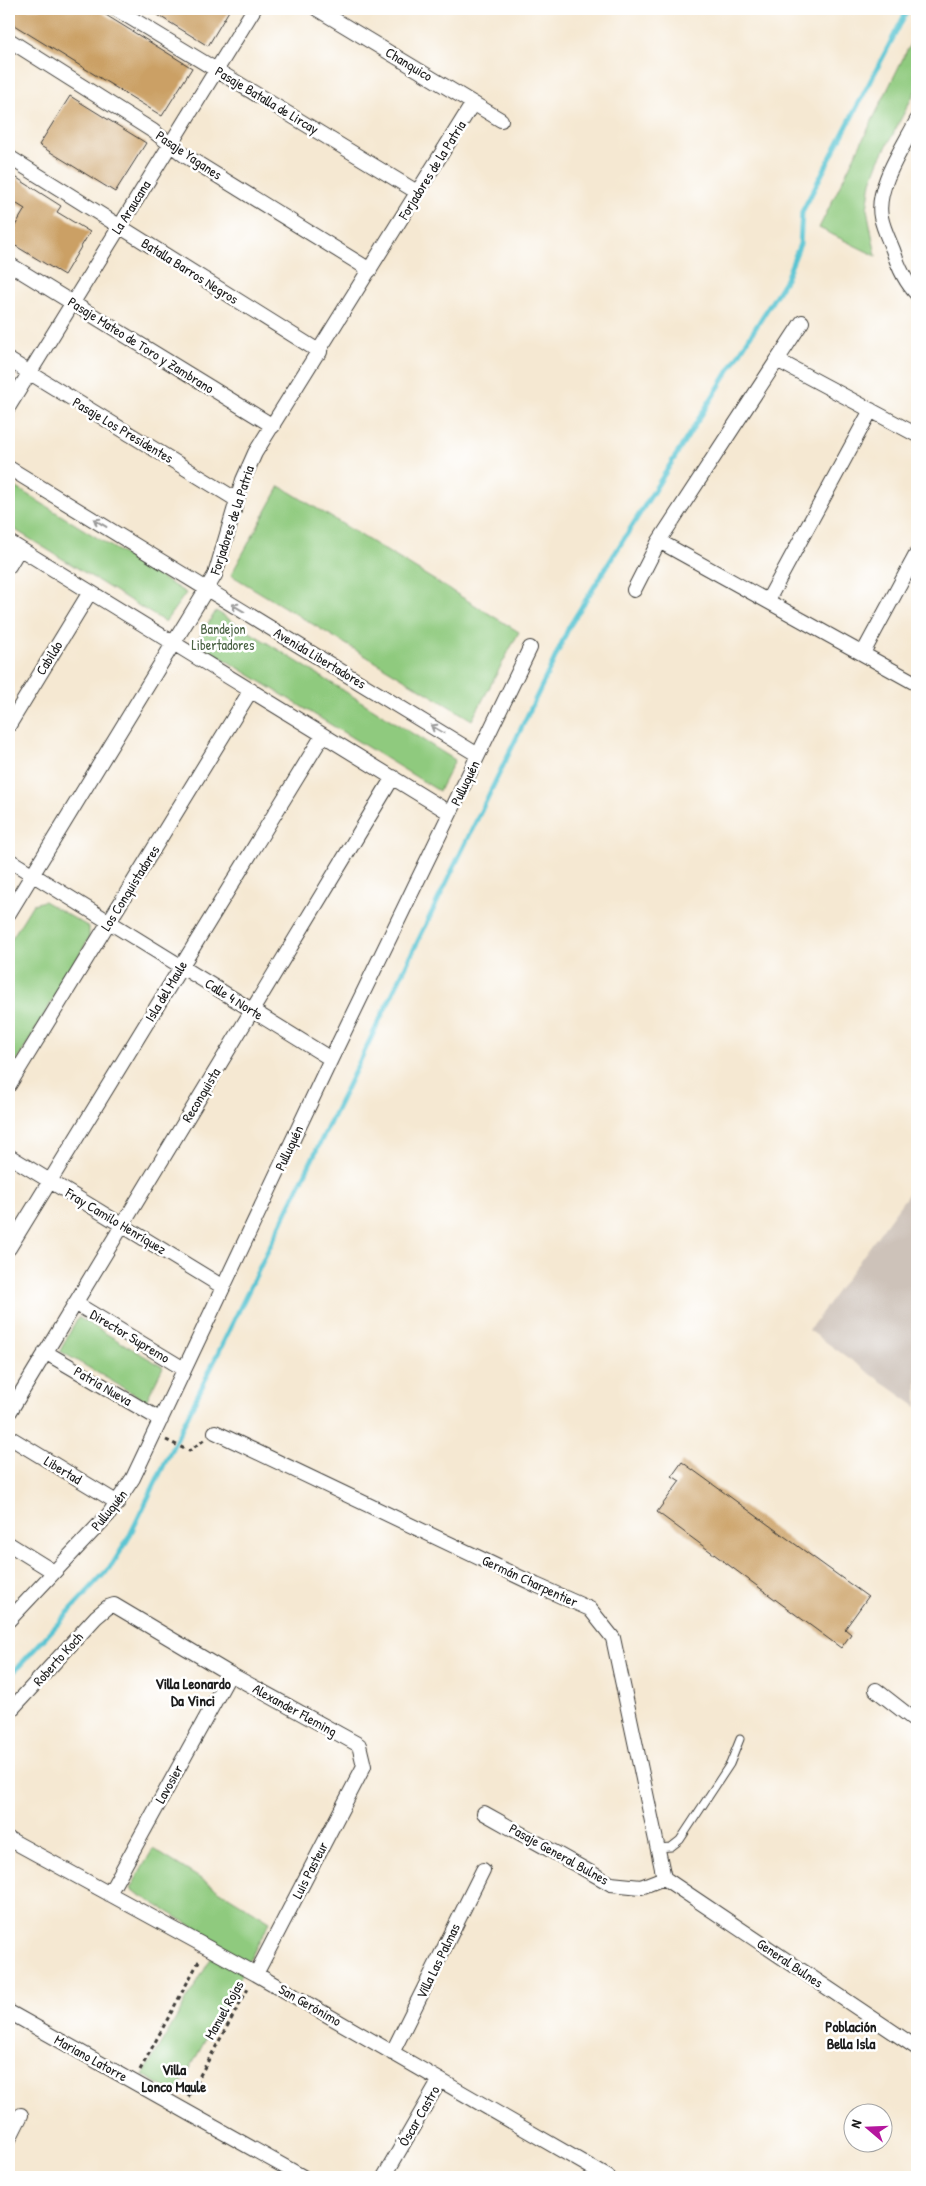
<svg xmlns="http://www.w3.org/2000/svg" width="926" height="2186" font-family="'Patrick Hand',sans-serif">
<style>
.industrial{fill:#cdc2b9}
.green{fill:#8fca7e;stroke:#56734d}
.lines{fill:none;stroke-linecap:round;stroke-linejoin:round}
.stream{stroke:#58c4d2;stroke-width:5}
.building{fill:#cba065}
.service-casing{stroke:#3d3b37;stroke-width:9}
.minor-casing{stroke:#3d3b37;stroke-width:16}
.path{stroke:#3d3b37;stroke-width:3;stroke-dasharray:4 4;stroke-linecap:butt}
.service{stroke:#fff;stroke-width:7}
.minor{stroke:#fff;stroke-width:14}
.oneway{stroke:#999}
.labels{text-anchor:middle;stroke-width:5;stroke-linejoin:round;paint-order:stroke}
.street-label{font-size:14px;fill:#1c1c1c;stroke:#fff}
.park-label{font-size:14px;fill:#4a6243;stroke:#fff}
.neighbourhood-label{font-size:15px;font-weight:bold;fill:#1c1c1c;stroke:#fff}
</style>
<rect width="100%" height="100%" fill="#fff"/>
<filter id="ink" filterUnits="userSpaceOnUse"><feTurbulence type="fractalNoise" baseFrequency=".02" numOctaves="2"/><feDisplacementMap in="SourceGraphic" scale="10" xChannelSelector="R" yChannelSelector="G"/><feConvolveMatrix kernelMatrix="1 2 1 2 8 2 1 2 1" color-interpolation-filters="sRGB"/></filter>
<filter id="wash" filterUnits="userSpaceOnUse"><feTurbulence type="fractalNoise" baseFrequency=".0096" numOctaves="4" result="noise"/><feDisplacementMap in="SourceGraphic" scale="20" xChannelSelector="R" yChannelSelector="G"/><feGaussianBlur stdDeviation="1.12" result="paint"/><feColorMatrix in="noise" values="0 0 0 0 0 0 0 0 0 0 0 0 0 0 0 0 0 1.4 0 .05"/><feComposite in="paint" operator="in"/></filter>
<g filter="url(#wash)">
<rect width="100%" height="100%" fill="#f5e8d2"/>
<path class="industrial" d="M917,1182V1407L809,1330Z"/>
<path class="green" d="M917,30V88L879,161L871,182L867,209L876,256L819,228Z
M9,483L186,593L165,622L9,526Z
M280,486L519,632L472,720L231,575Z
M216,611L455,760L439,791L196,642Z
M44,901L89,927V938L9,1075V943L33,904Z
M78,1317L163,1367L146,1401L60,1351Z
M153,1849L270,1922L176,2094L143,2075L220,1943L130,1889Z"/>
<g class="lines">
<path class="stream" d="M9,1677L112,1565L128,1539L547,675L569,627L786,279L800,244L802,212L908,9"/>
</g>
<g id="blocks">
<path class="building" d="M9,9H96L192,68L162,116L9,22Z
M148,9H230L208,46Z
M70,96L146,143L115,192L39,145Z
M9,173L61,206L57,212L90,232L64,275L9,242V236L25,209L9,199Z
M682,1462L868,1597L845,1629L851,1634L841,1648L657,1512L680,1481L672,1476Z"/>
</g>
</g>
<g filter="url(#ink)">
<use href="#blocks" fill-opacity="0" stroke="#3d3b37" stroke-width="1"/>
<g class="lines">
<defs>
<path id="service" d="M657,1848L671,1847L680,1840L730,1764L740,1739"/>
<path id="minor" d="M116,9L417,192
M317,9L501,120
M9,40L153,131L184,155L370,270
M917,120C904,146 875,187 881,217C883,228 889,240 893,250C898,266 905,282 917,294
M9,157L320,352
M9,264L273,426
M9,360L237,500
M777,360L917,435
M9,406L254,9
M9,468L478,755
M659,541L917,684
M9,542L450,813
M9,566L19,549
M634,590L659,541L802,322
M768,600L871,410
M863,653L917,553
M9,725L90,592
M9,860L331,1059
M9,913L215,575L243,480L255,453L473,103
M9,1085L251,690
M9,1156L223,1287
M9,1248L323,735
M75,1303L184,1369
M45,1352L161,1420
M9,1413L393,777
M215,1432L536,1585L590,1609L613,1638L664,1878
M9,1437L118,1503
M9,1544L54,1572
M9,1620L109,1514L133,1478L331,1059L530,648
M876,1690L917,1722
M9,1712L96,1617L108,1607L114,1605L230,1674L359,1745L364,1766L256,1974
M484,1813L611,1884L641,1887L664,1878
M9,1839L256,1974L608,2177
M664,1878L917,2048
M109,1894L230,1674
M9,2012L303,2177
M392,2053L483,1870
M9,2139L21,2115
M384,2177L440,2080"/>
</defs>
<use href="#service" class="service-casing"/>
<use href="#minor" class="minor-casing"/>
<path class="path" d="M166,1440L189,1451L204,1440
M140,2070L200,1959
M188,2097L249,1987"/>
<use href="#service" class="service"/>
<use href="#minor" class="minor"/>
</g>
<defs><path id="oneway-shaft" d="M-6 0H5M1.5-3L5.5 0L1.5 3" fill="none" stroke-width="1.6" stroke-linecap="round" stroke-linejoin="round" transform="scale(1.25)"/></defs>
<g class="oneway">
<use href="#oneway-shaft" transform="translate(100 523) rotate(-149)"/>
<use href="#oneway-shaft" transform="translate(238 608) rotate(-149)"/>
<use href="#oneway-shaft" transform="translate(437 729) rotate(-149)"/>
</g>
</g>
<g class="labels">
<g class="street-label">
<text transform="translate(409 64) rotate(31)" y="5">Chanquico</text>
<text transform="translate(267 100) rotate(31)" y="5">Pasaje Batalla de Lircay</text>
<text transform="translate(189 155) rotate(34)" y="5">Pasaje Yaganes</text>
<text transform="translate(432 170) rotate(-58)" y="5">Forjadores de la Patria</text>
<text transform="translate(131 207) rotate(-58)" y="5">La Araucana</text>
<text transform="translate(190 271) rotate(32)" y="5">Batalla Barros Negros</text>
<text transform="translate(141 345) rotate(32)" y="5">Pasaje Mateo de Toro y Zambrano</text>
<text transform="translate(123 430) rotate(31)" y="5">Pasaje Los Presidentes</text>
<text transform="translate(232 520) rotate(-72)" y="5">Forjadores de la Patria</text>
<text transform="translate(49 658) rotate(-58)" y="5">Cabildo</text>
<text transform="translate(320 658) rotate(31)" y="5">Avenida Libertadores</text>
<text transform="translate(465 783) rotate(-64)" y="5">Pulluquén</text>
<text transform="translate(130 888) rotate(-58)" y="5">Los Conquistadores</text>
<text transform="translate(166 991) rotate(-59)" y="5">Isla del Maule</text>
<text transform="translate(234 999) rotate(32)" y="5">Calle 4 Norte</text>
<text transform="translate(201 1095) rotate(-59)" y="5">Reconquista</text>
<text transform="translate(289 1148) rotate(-65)" y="5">Pulluquén</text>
<text transform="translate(116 1221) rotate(31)" y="5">Fray Camilo Henríquez</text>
<text transform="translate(130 1336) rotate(31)" y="5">Director Supremo</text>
<text transform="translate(103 1386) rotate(30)" y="5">Patria Nueva</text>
<text transform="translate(63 1470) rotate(31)" y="5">Libertad</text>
<text transform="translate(109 1510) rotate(-51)" y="5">Pulluquén</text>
<text transform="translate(530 1581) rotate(25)" y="5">Germán Charpentier</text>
<text transform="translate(58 1659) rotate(-48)" y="5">Roberto Koch</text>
<text transform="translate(295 1710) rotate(29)" y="5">Alexander Fleming</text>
<text transform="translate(169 1784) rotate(-61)" y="5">Lavosier</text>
<text transform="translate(559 1854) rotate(29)" y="5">Pasaje General Bulnes</text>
<text transform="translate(310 1870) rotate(-63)" y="5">Luis Pasteur</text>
<text transform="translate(438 1961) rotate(-64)" y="5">Villa Las Palmas</text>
<text transform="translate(790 1963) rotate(34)" y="5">General Bulnes</text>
<text transform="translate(310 2005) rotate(30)" y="5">San Gerónimo</text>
<text transform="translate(224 2010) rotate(-61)" y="5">Manuel Rojas</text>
<text transform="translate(91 2058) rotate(29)" y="5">Mariano Latorre</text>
<text transform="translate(419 2116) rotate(-60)" y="5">Óscar Castro</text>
</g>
<g class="park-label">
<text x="223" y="634">Bandejon<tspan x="223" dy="16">Libertadores</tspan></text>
</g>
<g class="neighbourhood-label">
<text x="193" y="1689">Villa Leonardo<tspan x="193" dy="17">Da Vinci</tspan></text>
<text x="851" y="2032">Población<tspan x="851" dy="17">Bella Isla</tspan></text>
<text x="174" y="2075">Villa<tspan x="174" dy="17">Lonco Maule</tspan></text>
</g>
</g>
<rect width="926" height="2186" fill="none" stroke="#fff" stroke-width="30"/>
<g transform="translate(868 2128) rotate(289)"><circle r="24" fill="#ffffff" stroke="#a4a4a4"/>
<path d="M0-4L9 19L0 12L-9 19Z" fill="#b5179e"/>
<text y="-8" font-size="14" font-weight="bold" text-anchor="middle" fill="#1c1c1c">N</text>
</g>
</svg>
